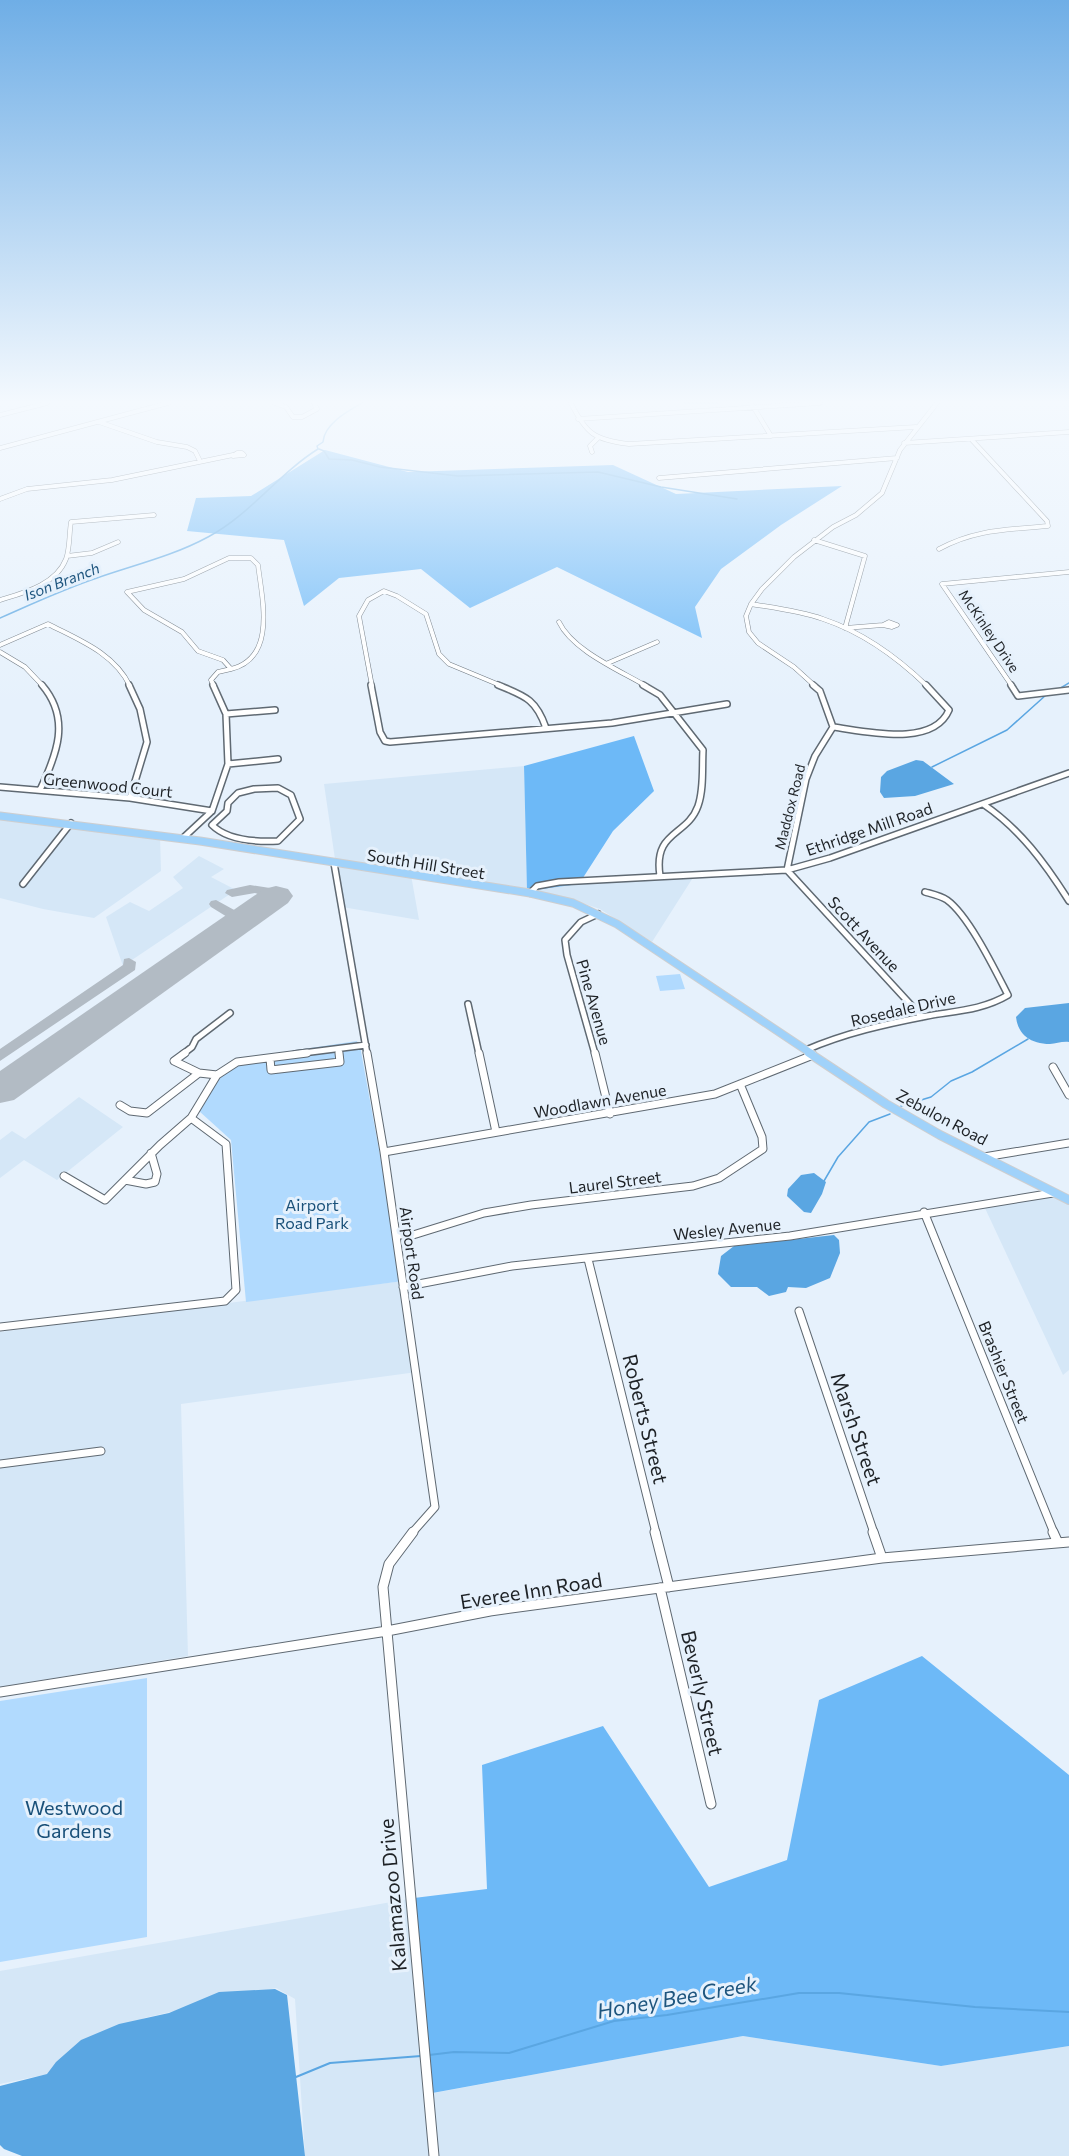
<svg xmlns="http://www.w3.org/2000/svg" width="1069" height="2156" font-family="Commissioner,sans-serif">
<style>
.built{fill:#d5e7f7}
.green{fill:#b1dafe}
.forest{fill:#6db9f7}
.water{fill:#5aa6e2}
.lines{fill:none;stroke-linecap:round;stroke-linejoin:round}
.stream-far1{stroke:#5aa6e2;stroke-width:1.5}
.stream{stroke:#5aa6e2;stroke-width:2}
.taxiway{fill:#b2bbc4;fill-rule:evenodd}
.runway{fill:#b2bbc4;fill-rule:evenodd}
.minor-far3-casing{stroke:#5f6972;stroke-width:5}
.minor-far2-casing{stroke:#5f6972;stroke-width:8}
.minor-far1-casing{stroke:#5f6972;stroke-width:9}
.minor-casing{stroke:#5f6972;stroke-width:11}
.major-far1-casing{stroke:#cececf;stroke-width:9}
.major-casing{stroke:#cececf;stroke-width:10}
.minor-far3{stroke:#fff;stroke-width:4}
.minor-far2{stroke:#fff;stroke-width:5}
.minor-far1{stroke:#fff;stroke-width:7}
.minor{stroke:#fff;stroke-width:9}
.major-far1{stroke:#a0d2fa;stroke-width:7}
.major{stroke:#a0d2fa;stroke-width:8}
.labels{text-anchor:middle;stroke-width:6;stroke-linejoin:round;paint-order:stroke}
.far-street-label{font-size:14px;fill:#1e2226;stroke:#e6f1fc}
.far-water-label{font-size:15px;font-style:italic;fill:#1e557e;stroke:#e6f1fc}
.street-label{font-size:16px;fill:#1e2226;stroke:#e6f1fc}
.park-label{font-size:16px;fill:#195079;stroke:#e6f1fc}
.near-street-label{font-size:20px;fill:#1e2226;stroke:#e6f1fc}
.near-park-label{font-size:20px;fill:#195079;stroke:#e6f1fc}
.near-water-label{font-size:21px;font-style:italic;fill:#1e557e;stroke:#e6f1fc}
</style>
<rect width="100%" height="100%" fill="#e6f1fc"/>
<path class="built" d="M524,766L527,891L563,885L694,876L652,942L600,909L561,896L411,875L419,920L342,907L324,784Z
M0,818L160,836L161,871L94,918L43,909L0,898Z
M199,856L224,869L211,877L236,890L123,966L106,917L130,902L149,911L183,888L173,877Z
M79,1097L123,1127L57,1180L24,1160L0,1178V1140L12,1131L25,1139Z
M1057,1192L1069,1197V1370L1063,1375L984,1206Z
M403,1281L417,1372L181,1404L188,1656L0,1687V1332Z
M414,1898L428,2094L743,2036L941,2066L1069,2046V2156H305L295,1999L276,1988L144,2018L78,2054L48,2074L0,2084V1971Z"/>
<path class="green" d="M680,974L685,989L660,991L656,976Z
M357,1041L358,1046H360L403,1281L246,1302L231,1140L199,1111L217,1080L231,1066L273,1056L277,1053Z
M147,1678V1937L0,1962V1701Z"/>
<path class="forest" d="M325,450L408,472L613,465L676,494L842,486L781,525L721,569L695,607L702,638L557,567L470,608L421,569L339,578L304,606L284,540L187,531L196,498L251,496Z
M634,736L654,791L613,831L579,884L527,891L524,766Z
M922,1656L1069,1775V2046L941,2066L743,2036L427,2094L414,1898L487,1889L482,1765L603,1726L709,1887L787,1860L819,1700Z"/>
<path class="water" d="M916,760L923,761L954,784L915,796L884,798L880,792L881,777L887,771Z
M1069,1003V1042C1062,1041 1056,1044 1050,1044C1031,1044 1018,1035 1016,1017L1025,1008Z
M814,1173L826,1182L822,1194L811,1213L804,1212L787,1196L788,1189L801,1175Z
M834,1235L839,1240L840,1253L830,1278L806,1288L788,1287L786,1292L769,1296L757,1287H731L718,1274L721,1256L734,1246Z
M275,1989L287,1995L305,2156H22L4,2149L0,2145V2086L47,2074L56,2062L81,2040L119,2024L169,2013L219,1992Z"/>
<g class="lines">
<path class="stream-far1" d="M684,403H718
M319,449L324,451L329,459L352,460L380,467L458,476L598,472L661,487L737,499
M0,618C32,604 64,589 97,578C134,565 173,556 208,537C250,515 278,474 318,449L317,446L323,442C324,424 348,411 362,403
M1059,689L1069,683
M932,767L1007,730L1046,695
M901,1106L931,1097L951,1081L972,1072L1028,1039
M824,1181L838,1157L869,1122L890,1114"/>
<path class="stream" d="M429,2055L454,2052L509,2053L614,2021L667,2015L799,1993H839L975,2007L1069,2012
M296,2077L330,2063L421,2056"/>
<path class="taxiway" d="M250,885L270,888L283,896L276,900L255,893L232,897L225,893L227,890Z
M216,900L247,917L249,920L247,923H237L211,907L209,904L211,901Z
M129,958L136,962L135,970L0,1061V1049L123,965L124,959Z"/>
<path class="runway" d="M276,886L288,889L293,896L288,903L14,1100L0,1103V1071L264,889Z"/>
<defs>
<path id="minor-far3" d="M275,403L286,407L293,417H302L317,409L314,403
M571,403C586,434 595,440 629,444L916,427
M751,403L771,436
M0,415L47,403
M578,419L820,403
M99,422L157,442L187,447L195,451L199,459
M904,443L1069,432
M0,448L168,403
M592,452L590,446L598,438
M237,453H242L244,455L233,456Z
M659,478L897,458
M0,499L27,489L112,480L233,455
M814,540L865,556L845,628L883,625
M939,549C976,529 1007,530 1048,526L1047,521L971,439
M67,556L92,553L118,542
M229,558H251L258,565C262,599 277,658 231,669L223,660L198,651L182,632L144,610L127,592L184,579Z
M0,600C23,593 56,585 66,559C70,548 69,534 71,522L154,515
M751,604C775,608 800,611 823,619C862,632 898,658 927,686
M559,622C572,650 619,670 646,686
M889,622L897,625L892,627L883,625Z
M0,645L48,624C79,640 114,653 130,686
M0,652L25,667L43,686
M608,663L657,642
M214,686L211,680L218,672L231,669
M372,686L359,616L368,600L384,591L397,596L426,614L439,654L449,664L502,686
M815,686L794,667L758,643L749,632L746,616L751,604L762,589L794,557L833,527L856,515L882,493L900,450L937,403
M1012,686L942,584L1069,572"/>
<path id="minor-far2" d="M129,685L140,709L147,742L130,798
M371,685L380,732L385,741L390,742L612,723L727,704
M498,685C525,696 536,699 546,728
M643,685L660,695L703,750C702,768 704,789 698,806C687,837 653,830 660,876
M813,685L820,691L833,727L815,756L806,779L787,870L922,1017
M1011,685L1018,696L1069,690
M226,714L275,710
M833,727C865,731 933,748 949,710L926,685
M228,764L278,759
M0,787L130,798L212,811
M278,788L291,795L300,819L278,841C256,842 228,841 212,825L227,811L228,803L238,793L254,789Z
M40,790C57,754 71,719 42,685
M983,804C1020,829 1045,863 1069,901
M183,838L212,811L228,764L226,714L213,685
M334,863L367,1054
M23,884L71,823
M530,893L537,886L559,882L787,870L830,858L1069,773
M468,1004L479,1054
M339,1049V1054
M806,1050C845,1033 886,1024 927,1016C955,1011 983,1010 1008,995C995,970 969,916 947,900C941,896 932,894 925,892
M183,1054L192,1047L196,1039L230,1013
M295,1054L366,1045
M595,1054L567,955L565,940L581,922L598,914"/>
<path id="minor-far1" d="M185,1053L174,1061L199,1073L217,1075
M367,1053L384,1152L435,1507L412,1533
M479,1053L496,1132
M595,1053L610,1114
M270,1058L271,1070L340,1062L339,1053
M1053,1067L1069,1095
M120,1105L130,1111L147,1113L199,1073
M384,1152L715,1094L813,1055
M984,1157L1069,1143
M64,1176L105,1200L160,1145L191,1118
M125,1180L146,1184L155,1182L157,1174L151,1153
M924,1212L1054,1533
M397,1235H413L484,1213L531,1205L693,1186L719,1178L763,1149L762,1137L740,1084
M588,1259L656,1533
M403,1287L512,1266L790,1236L1053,1193
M799,1311L874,1533
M0,1327L225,1301L236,1290L226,1144L191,1118L217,1075L237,1062L307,1053
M0,1464L101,1451"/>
<path id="minor" d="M413,1532L389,1564L383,1587L434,2156
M655,1532L669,1587
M873,1532L882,1558
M1053,1532L1058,1543
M660,1588L711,1804
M0,1692L387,1631L490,1611L882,1558L1069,1542"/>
<path id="major-far1" d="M0,816L200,841L530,893L573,903L617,924L812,1054"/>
<path id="major" d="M809,1053L886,1104L940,1135L1069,1200"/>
</defs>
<use href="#minor-far3" class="minor-far3-casing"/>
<use href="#minor-far2" class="minor-far2-casing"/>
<use href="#minor-far1" class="minor-far1-casing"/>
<use href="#minor" class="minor-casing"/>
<use href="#major-far1" class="major-far1-casing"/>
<use href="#major" class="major-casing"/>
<use href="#minor-far3" class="minor-far3"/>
<use href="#minor-far2" class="minor-far2"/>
<use href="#minor-far1" class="minor-far1"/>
<use href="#minor" class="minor"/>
<use href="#major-far1" class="major-far1"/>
<use href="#major" class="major"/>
</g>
<linearGradient id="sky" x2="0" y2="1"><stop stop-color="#6faee6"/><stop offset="0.57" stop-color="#f4f9fe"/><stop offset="1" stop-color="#f4f9fe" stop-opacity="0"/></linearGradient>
<rect width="1069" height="705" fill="url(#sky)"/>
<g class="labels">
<g class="far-street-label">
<text transform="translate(989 631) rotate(56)" y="5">McKinley Drive</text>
<text transform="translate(790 807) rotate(-76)" y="5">Maddox Road</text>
</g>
<g class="far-water-label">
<text transform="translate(62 582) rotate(-21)" y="5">Ison Branch</text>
</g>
<g class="street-label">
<text transform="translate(108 785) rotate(6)" y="6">Greenwood Court</text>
<text transform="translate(869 829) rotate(-19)" y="6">Ethridge Mill Road</text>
<text transform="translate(426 864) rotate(9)" y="6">South Hill Street</text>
<text transform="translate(864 934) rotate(47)" y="6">Scott Avenue</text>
<text transform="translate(594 1002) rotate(74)" y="6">Pine Avenue</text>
<text transform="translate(903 1009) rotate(-13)" y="6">Rosedale Drive</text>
<text transform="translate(600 1101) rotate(-10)" y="6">Woodlawn Avenue</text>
<text transform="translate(942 1117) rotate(28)" y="6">Zebulon Road</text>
<text transform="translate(615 1182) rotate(-7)" y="6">Laurel Street</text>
<text transform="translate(727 1229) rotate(-6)" y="6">Wesley Avenue</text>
<text transform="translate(412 1253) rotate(82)" y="6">Airport Road</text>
<text transform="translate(1004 1372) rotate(68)" y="6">Brashier Street</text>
</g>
<g class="park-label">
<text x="312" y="1211">Airport<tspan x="312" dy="18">Road Park</tspan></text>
</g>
<g class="near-street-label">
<text transform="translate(645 1419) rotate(76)" y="7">Roberts Street</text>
<text transform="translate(856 1429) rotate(71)" y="7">Marsh Street</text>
<text transform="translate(531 1591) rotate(-9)" y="7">Everee Inn Road</text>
<text transform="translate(702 1693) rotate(77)" y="7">Beverly Street</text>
<text transform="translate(393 1895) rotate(-95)" y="7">Kalamazoo Drive</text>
</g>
<g class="near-park-label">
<text x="74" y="1815">Westwood<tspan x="74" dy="23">Gardens</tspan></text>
</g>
<g class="near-water-label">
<text transform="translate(677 1998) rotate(-10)" y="7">Honey Bee Creek</text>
</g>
</g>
</svg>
